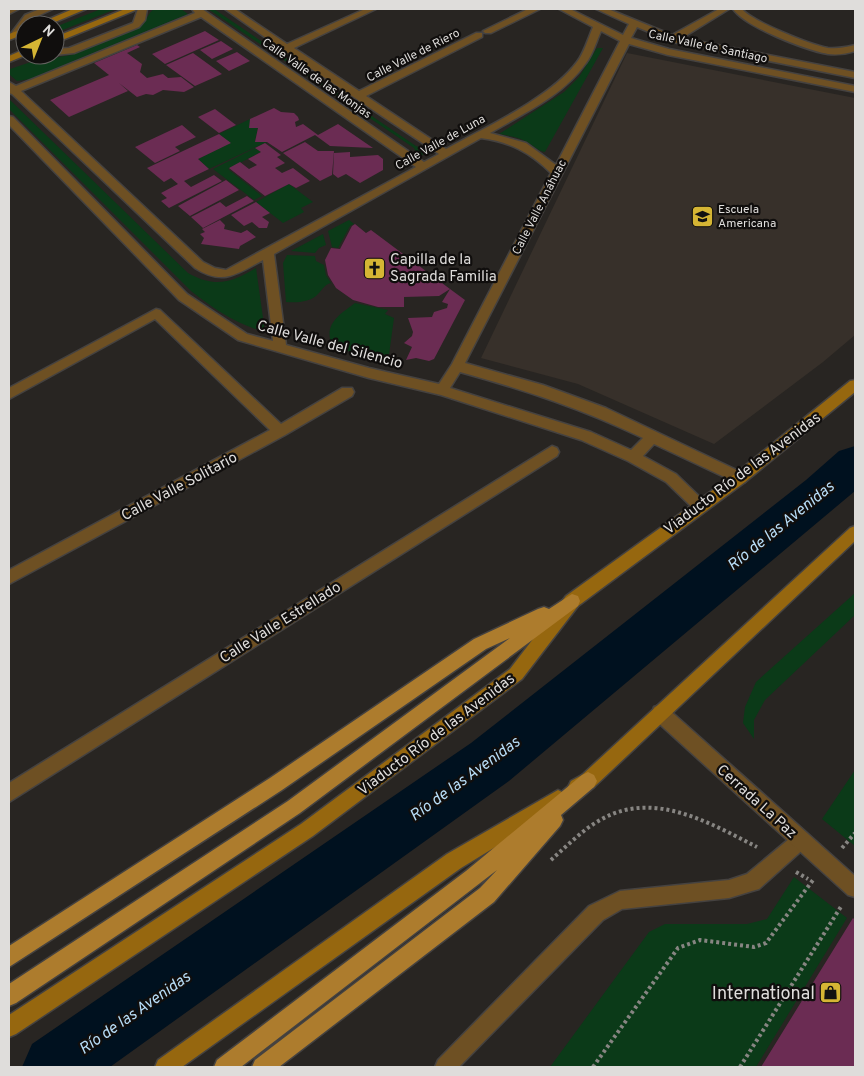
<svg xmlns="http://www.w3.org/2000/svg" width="864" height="1076" font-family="Overpass,sans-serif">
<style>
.built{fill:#37302a}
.green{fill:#0b3a18}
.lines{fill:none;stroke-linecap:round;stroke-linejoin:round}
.river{fill:#00111f;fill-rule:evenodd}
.building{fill:#6b2c53}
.lane-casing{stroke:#454240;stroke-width:3}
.street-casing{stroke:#454240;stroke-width:3}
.secondary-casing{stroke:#454240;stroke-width:3}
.primary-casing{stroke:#454240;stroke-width:3}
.path{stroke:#878582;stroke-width:4;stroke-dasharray:3 3;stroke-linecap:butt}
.lane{fill:#6e5023;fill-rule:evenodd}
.street{fill:#6e5023;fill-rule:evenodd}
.secondary{fill:#96670f;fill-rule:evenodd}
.primary{fill:#ad7c2d;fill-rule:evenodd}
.labels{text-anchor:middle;stroke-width:4.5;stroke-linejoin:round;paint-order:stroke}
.far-street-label{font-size:12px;fill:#dfdddb;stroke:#100e0d}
.far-poi-label{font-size:12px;fill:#dfdddb;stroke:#100e0d;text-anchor:start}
.poi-label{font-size:15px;fill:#dfdddb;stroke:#100e0d;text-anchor:start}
.street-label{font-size:15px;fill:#dfdddb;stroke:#100e0d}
.water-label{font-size:16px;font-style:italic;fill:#b7dcf6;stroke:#100e0d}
.near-poi-label{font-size:18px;fill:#dfdddb;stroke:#100e0d;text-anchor:end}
</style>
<rect width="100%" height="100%" fill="#282522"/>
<path class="built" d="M627,53L855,98V335L823,362L714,444L578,384L481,358Z"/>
<path class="green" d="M101,9H116L55,33V27Z
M154,9H181L188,14L30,79L17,81L10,75V69L34,61L71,55L142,25C147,20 148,13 154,9Z
M208,9H214L416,146L430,151L418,157L414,148Z
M597,48H603L545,152C538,151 533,145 527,142C518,137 509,136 499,134L564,92L579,77Z
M9,99L188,273C215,288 231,283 256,268L265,332C236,324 214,309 191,291L9,109Z
M250,119L258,128L255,141L267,142L209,169L198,159L230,143L219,134Z
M255,148L261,152L228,169L262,196L254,200L213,169Z
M289,184L313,202L301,208L304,212L283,223L256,202Z
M349,220L354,224L350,226L338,248L332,247L328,231Z
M323,234L326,245L319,248L315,253L291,251Z
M287,255L315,256L316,261L324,265L326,275L331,283C324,285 323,289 318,294C311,302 297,303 286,302L283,263Z
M355,303L388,310L385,314L394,318L388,362L333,347C322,325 339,315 355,303Z
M855,593V615L765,700L754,720V739L743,723L745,707L756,682Z
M855,770V846L822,819Z
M794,877L847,918L756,1067H550L649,932L665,924H747L767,919Z"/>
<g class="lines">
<path class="river" d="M855,446V491L509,781L110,1067H22L32,1044L471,743L806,480L839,451Z"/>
</g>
<path class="building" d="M205,31L219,40L165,64L152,54Z
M221,41L233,49L212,59L200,50Z
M137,45L140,47L127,53L142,64L140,72L147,78L163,74L168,78L181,77L194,87L184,92L163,90L153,95L146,94L137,97L119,83L128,91L69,117L50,100L109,75L94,63Z
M237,52L250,61L229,71L216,61Z
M193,53L222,74L195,86L166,65Z
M274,108L281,112L294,113L298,117L299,120L295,122L296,127L303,124L318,135L338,124L373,148L330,146L315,135L282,152L267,142H255L258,128H249L250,119Z
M215,109L236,125L219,133L198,117Z
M182,125L196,137L175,147L180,151L155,163L135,147Z
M219,134L231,143L198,159L209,169L184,181L191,187L214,175L222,181L169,208L161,201L167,198L161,193L178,184L171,178L164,182L147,168Z
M305,142L318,151H334L332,175L320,181L283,153Z
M265,143L281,155L277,157L285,163L275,168L282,173L293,168L310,181L296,188L289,184L265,196L229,168L240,162L249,169L257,165L248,159L261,152L255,148Z
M350,152V157L378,155L383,159V170L360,183L346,174L338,178L333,174L334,153Z
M226,180L239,190L190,216L178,206Z
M247,196L254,201L203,228L191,217L220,202L226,207Z
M256,202L270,213L262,217L269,222L267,228H259L252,222L244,226L231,215Z
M220,220L225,225L224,229L241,233L247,230L256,237L240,246L239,249L201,244L204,238L200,234L205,232L202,229Z
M355,224L366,233L371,230L450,289L439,296L404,297V307H378L353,300L336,288L328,275L325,260L331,248L340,249L352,226Z
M450,289L465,300L434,359L429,361L416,358L406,360L412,347L404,343L412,336L413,332L408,318L432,317L434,312L447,308L448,304L442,302Z
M853,918L855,920V1067H761Z"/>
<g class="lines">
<defs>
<path id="lane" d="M40,9H53L31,19L25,25L18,37H12L10,35L25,15Z
M138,9H147L145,20L139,27L74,53L55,55V49L69,48L133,23Z
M801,831L807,834L810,840L807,846L759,889L752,891L729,898L622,909L603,920L459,1067H435L438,1060L589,906L620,891L729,880L747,874L795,834Z"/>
<path id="street" d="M9,9H19L9,14Z
M192,9H202L205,11L424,162L439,154L283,50L225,9H235L287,44L365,9H376L294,48L359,91L476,33H482V37L366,96L446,149C486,127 550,98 577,62C584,53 588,39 593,27L559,9H570L623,35L629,24L596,9H608L672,35L719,9H729L682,38L855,72V78L673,42L637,27L631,38L669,49L855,86V92L668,55L629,44L465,363L543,385L606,408L745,474L747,478L745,482L740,484L735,482L654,444L643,456L676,474L705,502L707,506L705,510L700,512L695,510L666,482L628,461L581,440L441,395L369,378L238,340L179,300L9,125V116L13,117L187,294L247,334L273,341L263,260C237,274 223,286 195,268L12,94L9,93V82L16,86L195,13ZM201,17L416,167L226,270L215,268L203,262L21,91ZM601,31L620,41L556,165L526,143L490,133C524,113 563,96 586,63C593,54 596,42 601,31ZM481,138C510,142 530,152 551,173L452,364L439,384L369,368L286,345L274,254ZM460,372C525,390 582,409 643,438L631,450L591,432L450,388Z
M528,9H540L491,33H485L483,31Z
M733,9H742C751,21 811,45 828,48C838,49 846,47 855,45V51C846,54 838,55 828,54C806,50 745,27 733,9Z
M156,309L160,310L281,424L342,388H352L354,392L352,396L285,435L9,584V570L270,430L155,319L9,399V388Z
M552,446L557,448L559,452L557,456L9,802V783Z
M660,705L666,707L855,876V897L848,895L654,719L652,713L654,707Z"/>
<path id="secondary" d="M73,9H86L48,25H35Z
M125,9H138L55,43V37Z
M25,28V34L9,40V34Z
M25,49L26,55L9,62V56Z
M855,380V392L745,482L578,606L522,679L313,836L16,1034L9,1037V1015L301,824L510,669L566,596L735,474L850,381Z
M855,526V541L594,787L577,796L571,793L568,787L571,781L582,775L850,528Z
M558,790L564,793L567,799L564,805L461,868L182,1067H155L158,1060L447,854Z"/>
<path id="primary" d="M572,594L578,596L580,601L578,606L300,813L16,1003L9,1006V984L288,801L510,638L486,649L282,790L9,967V946L270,778L474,639L538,609L544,607L549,609Z
M588,772L594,775L597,781L594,787L561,815L563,820L560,826L494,902L279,1067H252L255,1060L480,888L497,870L241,1067H214L217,1060L466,871L582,775Z"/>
</defs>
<use href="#lane" class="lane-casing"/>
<use href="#street" class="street-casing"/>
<use href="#secondary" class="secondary-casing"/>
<use href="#primary" class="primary-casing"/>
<path class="path" d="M842,848L855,833
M551,860C567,846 583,829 602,819C654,790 710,823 757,847
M796,872L808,879
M593,1067L678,948L700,940L754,947L766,943L813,880
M740,1067L842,905"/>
<use href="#lane" class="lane"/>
<use href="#street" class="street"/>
<use href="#secondary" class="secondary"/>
<use href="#primary" class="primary"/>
</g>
<defs>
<symbol id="school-square" viewBox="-11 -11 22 22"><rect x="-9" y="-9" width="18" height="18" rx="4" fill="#d5b534" stroke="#100e0d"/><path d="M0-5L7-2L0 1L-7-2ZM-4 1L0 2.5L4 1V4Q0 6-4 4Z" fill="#111"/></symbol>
<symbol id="church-square" viewBox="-11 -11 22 22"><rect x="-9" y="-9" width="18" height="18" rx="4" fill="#d5b534" stroke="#100e0d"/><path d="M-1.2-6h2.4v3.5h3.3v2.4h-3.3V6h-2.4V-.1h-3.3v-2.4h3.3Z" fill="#111"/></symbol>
<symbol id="shop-square" viewBox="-11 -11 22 22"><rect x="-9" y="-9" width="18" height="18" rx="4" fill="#d5b534" stroke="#100e0d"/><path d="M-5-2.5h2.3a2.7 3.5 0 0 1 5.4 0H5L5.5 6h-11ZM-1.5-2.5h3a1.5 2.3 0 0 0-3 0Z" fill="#111"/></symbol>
</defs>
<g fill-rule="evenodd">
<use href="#school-square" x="690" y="204" width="25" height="25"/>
<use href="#church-square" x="362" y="256" width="25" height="25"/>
<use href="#shop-square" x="818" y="980" width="25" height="25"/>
</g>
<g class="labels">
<g class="far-street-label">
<text transform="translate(708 46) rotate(12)" y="4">Calle Valle de Santiago</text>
<text transform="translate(413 55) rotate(-27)" y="4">Calle Valle de Riero</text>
<text transform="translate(317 78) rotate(35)" y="4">Calle Valle de las Monjas</text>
<text transform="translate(440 142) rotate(-29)" y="4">Calle Valle de Luna</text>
<text transform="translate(539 207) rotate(-63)" y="4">Calle Valle Anáhuac</text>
</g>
<g class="far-poi-label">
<text x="718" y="213">Escuela<tspan x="718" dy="14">Americana</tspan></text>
</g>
<g class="poi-label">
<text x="390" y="264">Capilla de la<tspan x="390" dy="17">Sagrada Familia</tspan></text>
</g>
<g class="street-label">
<text transform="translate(330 344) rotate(15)" y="5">Calle Valle del Silencio</text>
<text transform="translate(742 473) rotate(-37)" y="5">Viaducto Río de las Avenidas</text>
<text transform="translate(179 486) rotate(-28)" y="5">Calle Valle Solitario</text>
<text transform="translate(280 622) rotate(-32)" y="5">Calle Valle Estrellado</text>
<text transform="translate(436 734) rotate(-37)" y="5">Viaducto Río de las Avenidas</text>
<text transform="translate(757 801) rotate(42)" y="5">Cerrada La Paz</text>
</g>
<g class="water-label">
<text transform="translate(780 525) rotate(-39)" y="6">Río de las Avenidas</text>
<text transform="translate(464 778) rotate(-36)" y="6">Río de las Avenidas</text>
<text transform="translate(134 1012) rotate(-35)" y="6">Río de las Avenidas</text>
</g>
<g class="near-poi-label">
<text x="815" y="999">International</text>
</g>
</g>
<rect width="864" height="1076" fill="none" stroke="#dfdddb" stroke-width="20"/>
<g transform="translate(40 40) rotate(43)"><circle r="24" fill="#100e0d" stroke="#63615f"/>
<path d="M0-4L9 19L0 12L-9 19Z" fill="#d5b534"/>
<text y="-8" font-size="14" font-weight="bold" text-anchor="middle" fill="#dfdddb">N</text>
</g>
</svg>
